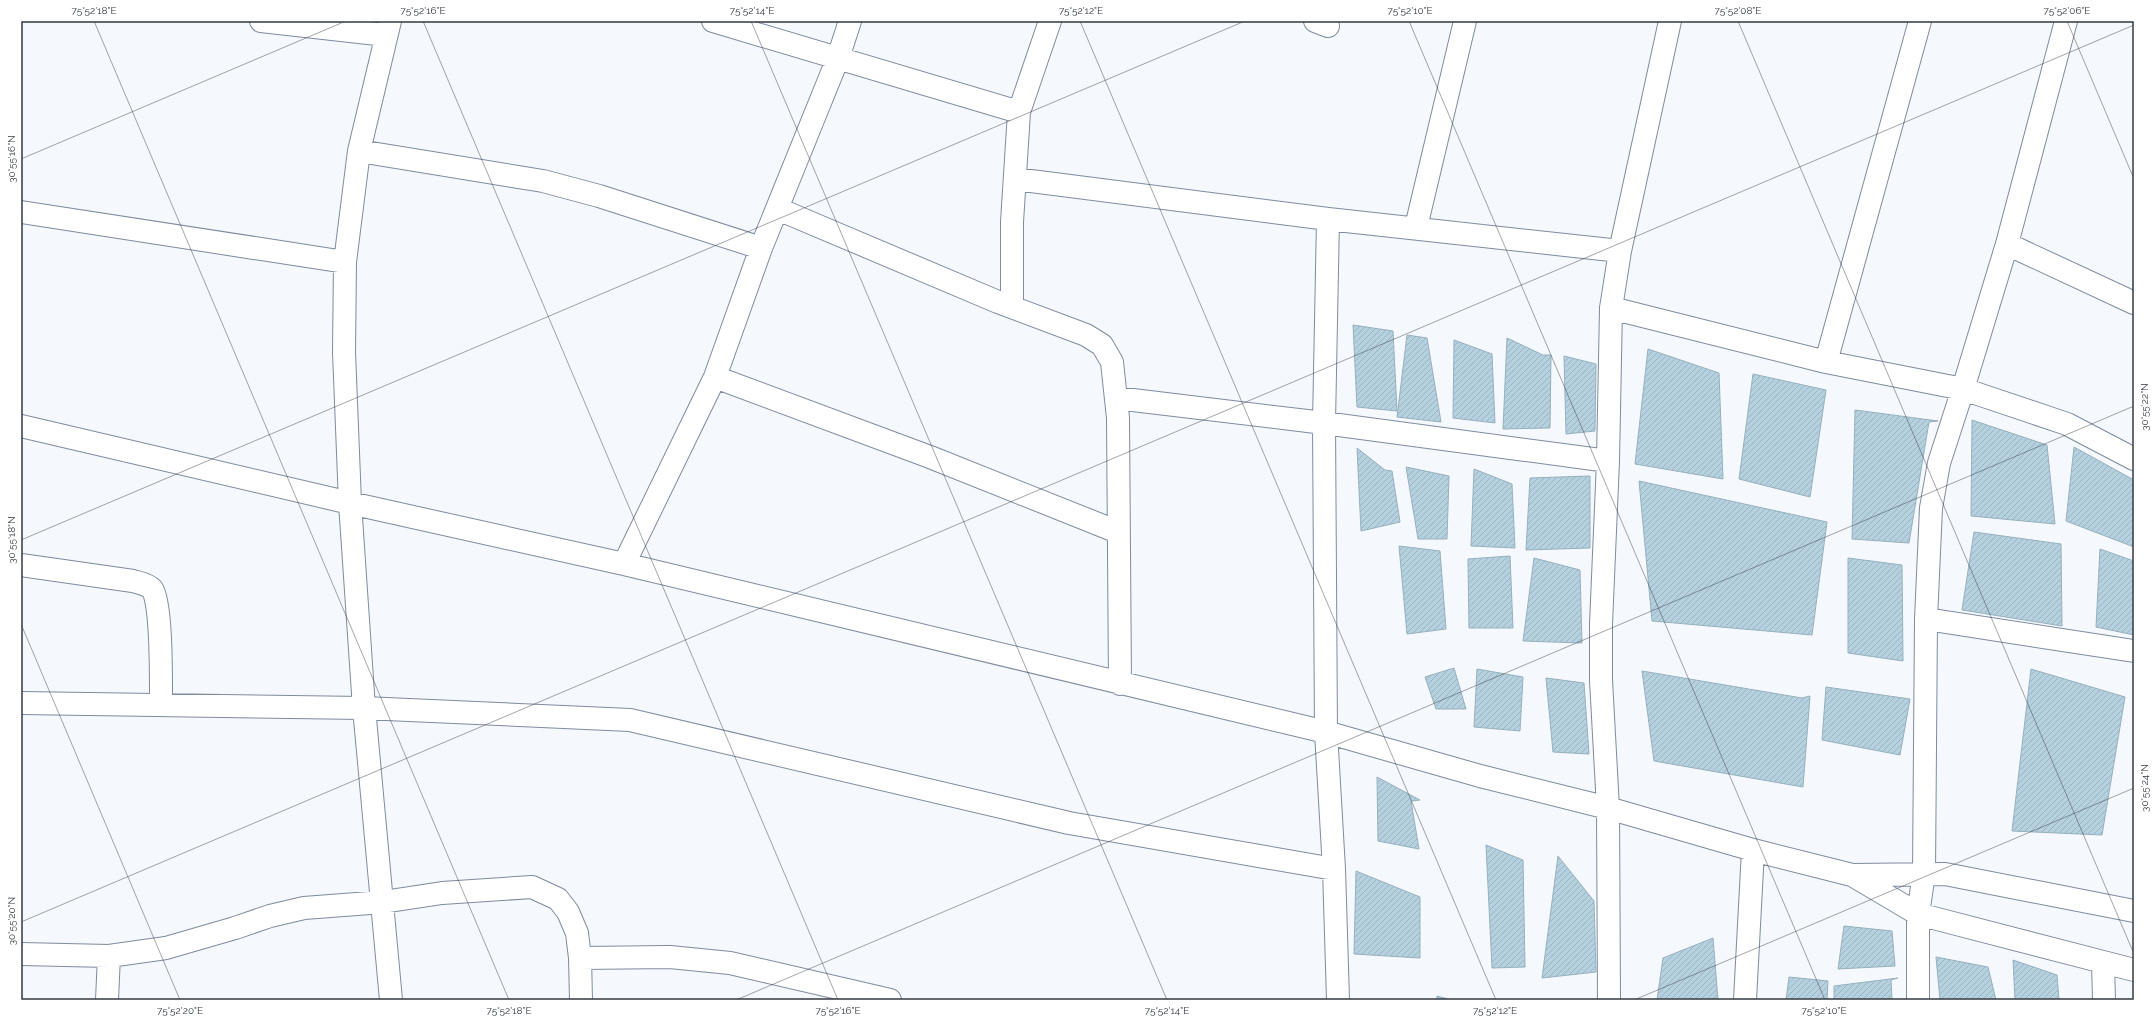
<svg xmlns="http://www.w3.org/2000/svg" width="2155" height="1021" font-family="Raleway,sans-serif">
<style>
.building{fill:url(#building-hatch);stroke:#96b0be}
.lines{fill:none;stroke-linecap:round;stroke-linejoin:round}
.minor-casing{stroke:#7e8b9f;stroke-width:24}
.minor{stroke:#fff;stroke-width:22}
.ticks{fill:none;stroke:#333841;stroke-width:1;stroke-opacity:0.45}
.neatline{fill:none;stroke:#333841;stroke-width:1.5}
.ticks-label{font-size:10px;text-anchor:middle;fill:#333841}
</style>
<defs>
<pattern id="building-hatch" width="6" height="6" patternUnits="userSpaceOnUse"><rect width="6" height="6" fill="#b5d0de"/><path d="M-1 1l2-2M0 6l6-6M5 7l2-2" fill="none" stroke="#9cb3c0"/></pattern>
</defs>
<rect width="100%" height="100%" fill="#f5f8fc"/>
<path class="building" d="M1353,325L1393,331L1397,411L1357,407Z
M1407,335L1427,338L1441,422L1397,417Z
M1507,338L1543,355H1551L1550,428L1503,429Z
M1454,340L1492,354L1495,423L1453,418Z
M1648,349L1719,373L1723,479L1635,464Z
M1564,356L1596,364L1595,431L1566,434Z
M1753,374L1826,390L1810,497L1739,479Z
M1855,410L1938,421L1929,422L1909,543L1852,539Z
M1972,420L2047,445L2055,524L1971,516Z
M2074,447L2134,480V547L2066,521Z
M1357,448L1385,470L1392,471L1400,522L1361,531Z
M1406,467L1449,476L1447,539H1418Z
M1474,469L1512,484L1515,548L1471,546Z
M1590,476V548L1526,550L1530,478Z
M1639,481L1827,522L1812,635L1652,621Z
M1974,532L2061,544L2062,626L1962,610Z
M1399,546L1440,551L1446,629L1407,634Z
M2100,549L2134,561V635L2096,627Z
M1510,556L1513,628H1469L1468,559Z
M1534,558L1580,570L1582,643L1523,641Z
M1848,558L1902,565L1903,661L1848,653Z
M1454,668L1466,709H1436L1425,677Z
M1477,669L1523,677L1520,731L1474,727Z
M2031,669L2125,697L2102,835L2012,831Z
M1642,671L1802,698L1810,696L1803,787L1654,761Z
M1546,678L1584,683L1589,754L1553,752Z
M1826,687L1910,699L1900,755L1822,740Z
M1377,777L1420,800L1411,801L1419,849L1378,841Z
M1486,845L1523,860L1525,967L1492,968Z
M1558,856L1594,901L1596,972L1542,978Z
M1356,871L1420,897V958L1354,954Z
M1844,926L1892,931L1895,966L1838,969Z
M1713,938L1718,1000H1657L1663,958Z
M1936,957L1988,967L1996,1000H1940Z
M2013,960L2057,975L2059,1000H2015Z
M1789,977L1828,981L1827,1000H1786Z
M1898,978L1891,980L1892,1000H1834V986Z
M1437,996L1452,1000H1437Z"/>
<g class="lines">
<defs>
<path id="minor" d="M261,21L386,35
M390,21L359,151L345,262L344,352L350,503L364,708L391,1000
M713,21L1019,112
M1315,21L1328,26
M359,151L543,181L599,196L761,248
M1015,179L1328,219L1620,251
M778,209L998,302L1086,335L1102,345L1112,362L1118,418L1120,684
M21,212L345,262
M1328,219L1324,423L1326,732L1334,869L1338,1000
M1416,227L1465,21
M2007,244L2134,303
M1012,307V222L1019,112L1050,21
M1611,308L1826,362L1963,389L2067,424L2134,459
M1826,362L1920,21
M715,377L930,457L1118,532
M1116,398L1324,423L1608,461
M21,426L350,503L624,564L1326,732L1480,776L1608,808L1753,850L1852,875L1945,874L2134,911
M624,564L715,377L761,248L838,58L850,21
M21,565L133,581C140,583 147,584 152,589C162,600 161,686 161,705
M1926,619L2134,651
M21,703L364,708L630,720L1069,823L1334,869
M1852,875L1918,914L2134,970
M21,954L109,956L166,948L235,928L270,916L304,908L383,902L442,893L532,887L558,899L568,912L577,933L580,958L581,1000
M580,958L670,957L730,963L890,1000
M2103,963L2104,1000
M107,1000L109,956
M1609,1000L1608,808L1601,680V624L1608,461L1611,308L1620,251L1670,21
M1745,1000L1753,850
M1918,1000V914L1924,874L1926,619L1931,508L1939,463L1963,389L2007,244L2066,21"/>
</defs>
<use href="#minor" class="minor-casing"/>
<use href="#minor" class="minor"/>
</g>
<path class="ticks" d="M94,21L509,1000M423,21L838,1000M751,21L1167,1000M1080,21L1496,1000M1409,21L1825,1000M1738,21L2134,954M2067,21L2134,179M21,159L346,21M21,540L1245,21M21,624L180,1000M21,922L2134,25M736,1000L2134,406M1634,1000L2134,788"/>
<rect width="2155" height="1021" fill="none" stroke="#ffffff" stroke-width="44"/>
<rect x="22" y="22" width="2111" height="977" class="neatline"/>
<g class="ticks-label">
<text x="94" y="14">75°52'18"E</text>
<text x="423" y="14">75°52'16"E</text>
<text x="752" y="14">75°52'14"E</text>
<text x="1081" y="14">75°52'12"E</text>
<text x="1410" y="14">75°52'10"E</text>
<text x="1738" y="14">75°52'08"E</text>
<text x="2067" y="14">75°52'06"E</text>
<text transform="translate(11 159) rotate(-90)" y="4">30°55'16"N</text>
<text transform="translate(2144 407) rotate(-90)" y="4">30°55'22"N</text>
<text transform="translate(11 540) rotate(-90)" y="4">30°55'18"N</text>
<text transform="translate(2144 788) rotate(-90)" y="4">30°55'24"N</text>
<text transform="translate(11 921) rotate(-90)" y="4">30°55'20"N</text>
<text x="180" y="1014">75°52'20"E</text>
<text x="509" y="1014">75°52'18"E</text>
<text x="838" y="1014">75°52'16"E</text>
<text x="1167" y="1014">75°52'14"E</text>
<text x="1495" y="1014">75°52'12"E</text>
<text x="1824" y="1014">75°52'10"E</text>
</g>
</svg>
